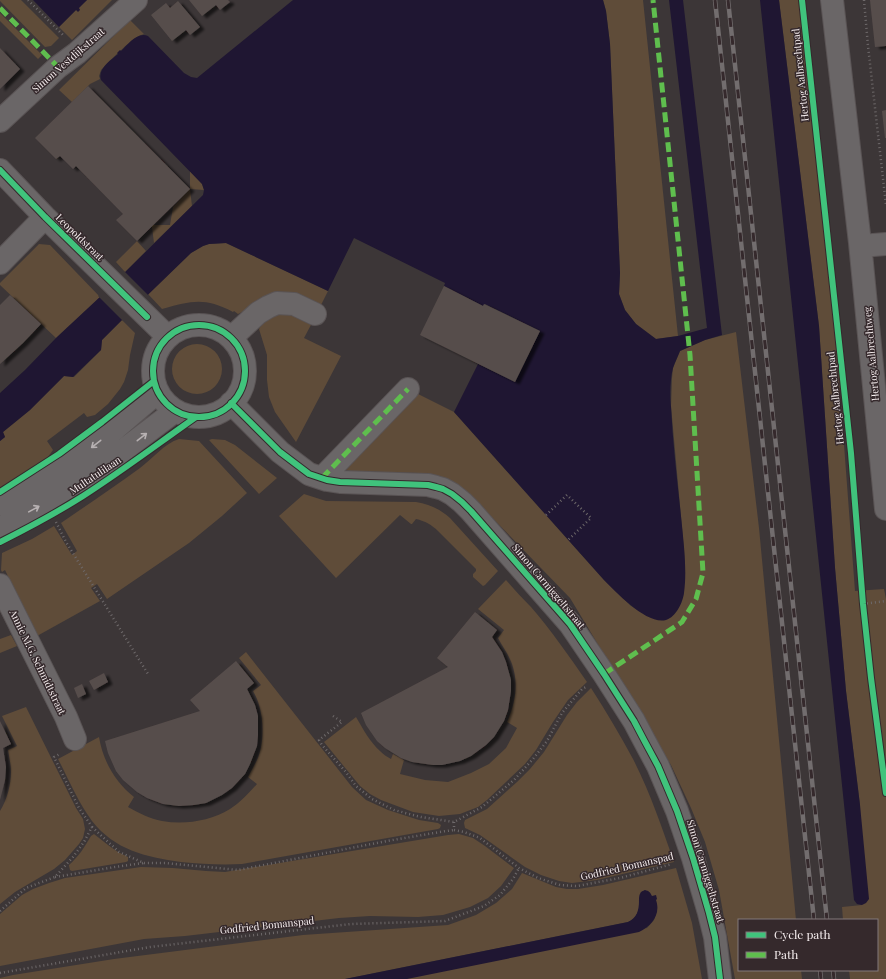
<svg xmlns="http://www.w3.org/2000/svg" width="886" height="979" font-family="'Playfair Display',serif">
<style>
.green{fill:#5f4c39}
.water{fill:#1f1632}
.pier{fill:#3c3637}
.building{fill:#574d4b;filter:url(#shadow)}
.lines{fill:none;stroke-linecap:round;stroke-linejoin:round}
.minor-casing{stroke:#5a5455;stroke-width:24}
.path{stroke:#6e696a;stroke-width:2.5;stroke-dasharray:1 3;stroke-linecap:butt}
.minor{stroke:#6a6667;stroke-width:22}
.rail-casing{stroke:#726d6e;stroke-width:4.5}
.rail{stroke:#35292c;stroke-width:3;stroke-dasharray:9;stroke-linecap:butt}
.quiet{stroke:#5fbe4e;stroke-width:5;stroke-dasharray:10 5;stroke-linecap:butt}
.cycleway-casing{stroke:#35292c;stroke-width:8}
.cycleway{stroke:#40c37c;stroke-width:6}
.oneway{stroke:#b7b1b2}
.labels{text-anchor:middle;stroke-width:3;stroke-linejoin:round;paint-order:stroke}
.street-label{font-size:10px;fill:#f6eeef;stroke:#35292c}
</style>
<defs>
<filter id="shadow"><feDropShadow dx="4.5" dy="2.5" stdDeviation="1" flood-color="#0009"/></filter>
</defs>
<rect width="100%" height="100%" fill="#3c3637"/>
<path class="green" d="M0,0H21L59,38L51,46L45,47L0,1Z
M87,0H112L72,40L59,27L76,10H80L78,8Z
M603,0H643L678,336L656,339L636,324L625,310L619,294L620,273L610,44L606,11Z
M779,0H800L825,228L839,378L855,591L884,589L886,599V979H850L849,970H877V920H843L842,907L862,905L860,805L846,691L835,568L819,326Z
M0,13L42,55L38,59L0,21Z
M130,20L144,34C133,36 110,61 101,70L99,76L100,79L90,84L72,102L59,90Z
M190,171L202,184L204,190L190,189L192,206L154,243L152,227L153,225H170L173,207L190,189Z
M137,241L146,251L125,272L116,262Z
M226,243L328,291L319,309L252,307L238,314L234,311L233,312C204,297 192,301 162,309L148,294L191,253L203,246L209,244Z
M39,244L50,245L100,297L56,338L0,285V283Z
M283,311L312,323L304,338L341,356L296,442L275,412L269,397L267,380V355L259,329L264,320Z
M122,320L135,333L130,355L128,370L124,382L120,389L108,404L95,415L87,417L84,413L47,441L53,450L45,461L28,472L0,488V441L5,437L3,432L30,410L64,376L74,377L101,350L102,340Z
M736,332L759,528L796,920H739V970H801L802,979H735L719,890L705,842L691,808L671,765L570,598L475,500L445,479L429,474L418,473L350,471L346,470L348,465L416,393L454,412L604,580L631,606L645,614L656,619L685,574L684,550L671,406L672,378L673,368L680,351L705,340Z
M172 369a25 25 0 1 1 50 0a25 25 0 1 1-50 0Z
M179,439L199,441L247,493L222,516L189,543L107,599L97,584L91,588L100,601L37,636L5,570L2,572L1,570L2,553L32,539L54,526L72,555L77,551L61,523C87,505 114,487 140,468C152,459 165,443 179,439Z
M212,439L225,440L235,445L277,478L259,494L209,440Z
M304,494L326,501L416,502C429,504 440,509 450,518L498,571L485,585L483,586L473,577V574L476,571V569L438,531C432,525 425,521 416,519L412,524H411L400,515L336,578L279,516Z
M506,580C514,589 522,598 531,607C551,630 569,656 587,682L568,700L553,722L536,750L525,764L487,800L478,807L460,814L439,816L413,812L381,800L370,794L360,786L324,742L356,717C363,729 370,742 380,751C383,754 387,757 391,759L393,754L404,760L400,774L425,780L448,782L471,773L489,764L506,748L517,728L507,722C515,704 519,684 512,664C509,655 502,646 498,638L504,630L478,609Z
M11,635L17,646L0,653V639Z
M246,652L352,787L366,800L388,810L419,820L438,823L441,825L440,828L438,829L242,864C221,865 201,864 181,862C145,857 115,850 92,821C78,802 69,780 58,759L99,737C103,761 115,782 134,797L128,807C139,813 150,819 162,821C185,825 210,821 230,809C240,803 249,793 257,784L248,777C251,771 254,766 257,760C264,744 264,722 259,705C258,700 255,695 253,691L261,685L239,658Z
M591,688C606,711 620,735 633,759C650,792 662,828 674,862L597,880L572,883L559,881L541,875L525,867L480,835L465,828L464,823L465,820L487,809L517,782L530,769L544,752L567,715L577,702Z
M26,707L76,808L83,819L85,829L83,838L79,844L65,860L54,869L15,892L0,904V811C7,800 11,784 11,772C11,764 9,757 8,750L17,746L2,716Z
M94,834L108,845L118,852L128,857V861L126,862L72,871L70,870L69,866V865C79,856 84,848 91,836Z
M459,834L473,838L485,846L514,868L501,886L488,898L470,907L443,915L418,917L370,916L339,918L185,936L144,939L0,966V914L22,895L33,889L49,883L65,878L141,867L173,868L206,871L225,872L448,835Z
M676,868L692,923L702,979H380L647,928L654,920L657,911L639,909C637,915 634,920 628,922L345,979H0V978L13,975L114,959L303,935L448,925L476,915L496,903L512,889L522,873L556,887L567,889H578L603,885Z"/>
<path class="water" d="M33,0H87L79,8L80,10L78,12L76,10L59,27Z
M293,0H603L606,11L610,44L620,273L619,294L625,310L636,324L656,339L678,336L707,328L669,0H683L722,335L705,340L680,351C678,356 675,362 673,368C670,379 670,396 671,407C673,447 678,486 682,526C684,546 687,572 684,593C683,602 676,617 666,620C647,625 617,593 604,580L454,412L478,364L515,382L540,331L485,304L483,306L444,286L445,283L354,238L328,291L226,243L209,244L203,246L191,253L122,320L102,340L101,350L73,377L64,376L30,410L3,432L5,437L0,441V393L25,370L56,338L100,297L203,195L204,190L202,184L101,80C97,69 111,60 118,54L117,53L120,50L121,51C128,44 138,31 148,36L184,73L191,77L197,78Z
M760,0H779L819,326L835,568L846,691L860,805L869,899L866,903L862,905L857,904L854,900Z
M645,890C649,891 650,892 652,896L656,895L657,899L656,900C661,914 652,926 639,932L407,979H345L628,922C637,918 639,910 639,901C639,900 639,895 640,894C641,891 643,891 645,890Z"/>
<path class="pier" d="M124,271L149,296L123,321L98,296Z"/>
<path class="building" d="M189,0H228L230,2L220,10L216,5L202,16Z
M870,0H886V46L875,47Z
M178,1L200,27L190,35L186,30L172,41L151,15L166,3L170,8Z
M0,48L20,69L0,89Z
M88,86L190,189L137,241L116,220L123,214L76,166L73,169L60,156L56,159L35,138Z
M886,110V138H885L882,111Z
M444,286L483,306L484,304L540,331L515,382L420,335Z
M10,295L41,324L23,343L0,364V305Z
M475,612L497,630L492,637L502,652L506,662L511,680V691L508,710L504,721L494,737L486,745L471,756L460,761L442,765H433L412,762L401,758L385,748L377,741L366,725L361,713L448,667L437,658Z
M236,661L254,683L247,689L255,705L258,716V735L257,746L250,764L245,774L232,788L222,795L206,803L194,805L179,806L163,804L147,798L137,792L123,780L116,771L108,753L105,741L200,711L190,700Z
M104,673L108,682L94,690L89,681Z
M82,684L86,694L78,698L74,688Z
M0,721L11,744L3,748L6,767L5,780L0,800Z"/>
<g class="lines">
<defs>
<path id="minor" d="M832,0L860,243L886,509
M0,121L58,67L77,53L136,0
M0,170L45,217L168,337
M861,246L886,244
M0,263L45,217
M153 371a46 46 0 1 1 92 0a46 46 0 1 1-92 0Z
M231,338L258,313L268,307L277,303L294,304L315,314
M231,403L280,452L309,474L327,480L340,482L428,485L436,487L443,489L452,494L462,502L471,511L570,624L604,674L634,721L644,740L658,766L677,811L693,858L709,913L715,937L720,979
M322,478L408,389
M0,504L38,484L80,456L116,428L158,392
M0,528L53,499L96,471L175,411
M0,585L66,717L75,739"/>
</defs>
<use href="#minor" class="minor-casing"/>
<path class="path" d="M28,0L63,35
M864,0L868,46L886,205
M546,515L567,495L591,518L568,540
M56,522L66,542L148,674
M863,604L886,601
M333,716L342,722L319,740L322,745L345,771L356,786L372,799L394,810L421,817L454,822L482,807L514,780L533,759L547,741L562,713L582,689L586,687
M454,822V830L464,832L480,838L519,868L538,878L560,885L577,886L620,878L672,864
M92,827L119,852L144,863H165L238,870L387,841L446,831L454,830
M55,877L115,867L143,863
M0,911L26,888L55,877L73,857L84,842L92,827L79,808L54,757L60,754
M0,973L150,947L351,924L445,921L484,906L500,895L513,879L519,868"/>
<use href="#minor" class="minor"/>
<defs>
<path id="rail" d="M715,0L814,920
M728,0L827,920
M820,970L821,979
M833,970L834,979"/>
</defs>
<use href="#rail" class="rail-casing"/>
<use href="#rail" class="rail"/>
<path class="quiet" d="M0,8L58,67
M322,478L408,389
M604,674L682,622L696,599L703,573L690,355L653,0"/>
<defs>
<path id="cycleway" d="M802,0L851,453L863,604L871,678L886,793
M0,170L45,217L147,317
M153 371a46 46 0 1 1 92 0a46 46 0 1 1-92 0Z
M231,403L280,452L309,474L327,480L340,482L428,485L436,487L443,489L452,494L462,502L471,511L570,624L604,674L634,721L644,740L658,766L677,811L693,858L709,913L715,937L720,979
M0,492L59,454L102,422L154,381
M0,542C28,528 56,513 83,496C122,471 159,443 196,417"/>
</defs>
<use href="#cycleway" class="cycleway-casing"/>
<use href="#cycleway" class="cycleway"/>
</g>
<defs><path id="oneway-shaft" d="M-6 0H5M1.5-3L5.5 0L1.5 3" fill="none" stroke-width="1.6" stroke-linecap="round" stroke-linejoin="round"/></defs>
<g class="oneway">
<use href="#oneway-shaft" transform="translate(142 437) rotate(-38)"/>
<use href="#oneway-shaft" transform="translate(96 444) rotate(142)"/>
<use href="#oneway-shaft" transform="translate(34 509) rotate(-29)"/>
</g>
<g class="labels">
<g class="street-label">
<text transform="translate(68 60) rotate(-41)" y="4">Simon Vestdijkstraat</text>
<text transform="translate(800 75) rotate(-96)" y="4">Hertog Aalbrechtpad</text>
<text transform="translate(80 237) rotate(44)" y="4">Leopoldstraat</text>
<text transform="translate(871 354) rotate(-95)" y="4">Hertog Aalbrechtweg</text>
<text transform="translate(835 398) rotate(-96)" y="4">Hertog Aalbrechtpad</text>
<text transform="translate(95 475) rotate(-34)" y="4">Multatulilaan</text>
<text transform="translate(549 586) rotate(50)" y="4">Simon Carmiggeltstraat</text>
<text transform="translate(38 662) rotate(64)" y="4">Annie M.G. Schmidtstraat</text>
<text transform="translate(627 866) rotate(-13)" y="4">Godfried Bomanspad</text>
<text transform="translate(706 871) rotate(73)" y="4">Simon Carmiggeltstraat</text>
<text transform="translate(267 925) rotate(-6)" y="4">Godfried Bomanspad</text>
</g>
</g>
<rect x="738" y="919" width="140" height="52" fill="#35292c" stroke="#82787a"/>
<rect x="746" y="932" width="20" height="6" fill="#40c37c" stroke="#82787a"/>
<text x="774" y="939" font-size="12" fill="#f6eeef">Cycle path</text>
<rect x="746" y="952" width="20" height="6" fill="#5fbe4e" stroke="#82787a"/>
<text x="774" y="959" font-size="12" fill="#f6eeef">Path</text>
</svg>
